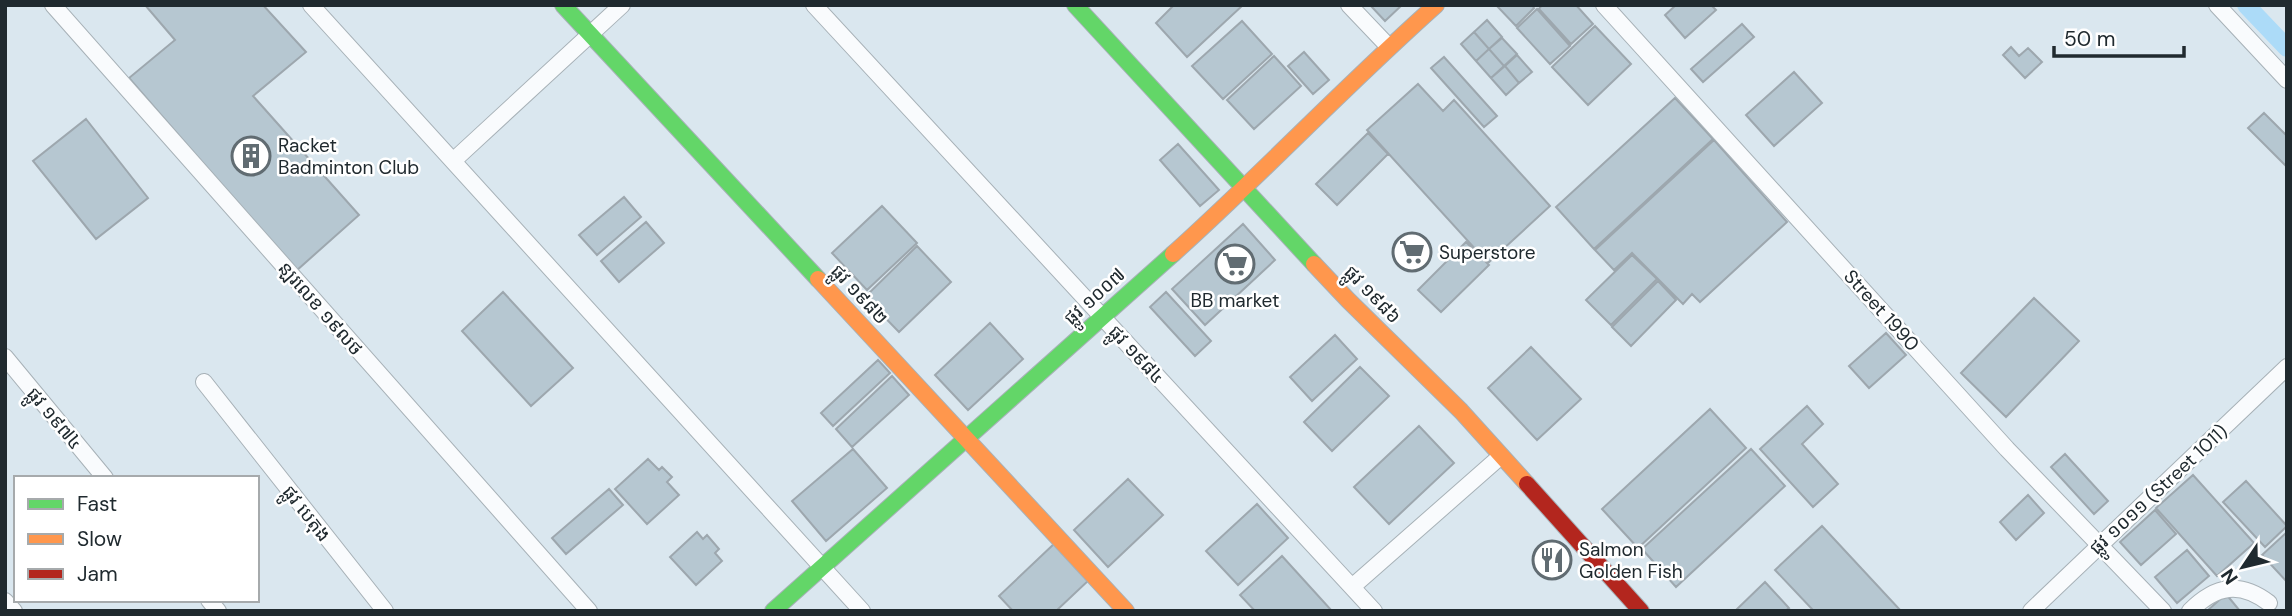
<svg xmlns="http://www.w3.org/2000/svg" width="2292" height="616" font-family="'DM Sans','Noto Sans Khmer',sans-serif">
<style>
.lines{fill:none;stroke-linecap:round;stroke-linejoin:round}
.canal{stroke:#acdbf8;stroke-width:18}
.building{fill:#b6c7d1;stroke:#9da7ae;stroke-width:2}
.street-casing{stroke:#a7b1b7;stroke-width:18}
.fast-casing{stroke:#a7b1b7;stroke-width:18}
.slow-casing{stroke:#a7b1b7;stroke-width:18}
.jam-casing{stroke:#a7b1b7;stroke-width:18}
.street{stroke:#f9fbfd;stroke-width:16}
.fast{stroke:#63d668;stroke-width:16}
.slow{stroke:#ff974d;stroke-width:16}
.jam{stroke:#b3261e;stroke-width:16}
.labels{text-anchor:middle;stroke-width:5;stroke-linejoin:round;paint-order:stroke}
.poi-label{font-size:19px;fill:#202a2f;stroke:#fff;text-anchor:start}
.street-label{font-size:19px;fill:#202a2f;stroke:#fff}
</style>
<rect width="100%" height="100%" fill="#dae7ef"/>
<g class="lines">
<path class="canal" d="M2246,5L2287,48"/>
</g>
<path class="building" d="M145,5H263L306,52L253,96L359,215L296,271L129,78L175,40Z
M1174,5H1243L1187,57L1156,23Z
M1370,5H1402L1385,21Z
M1496,5H1532L1534,8L1516,26Z
M1542,5H1576L1593,24L1571,44L1539,9Z
M1676,5H1711L1716,10L1685,38L1665,15Z
M1537,9L1570,46L1550,64L1517,28Z
M1487,20L1502,37L1489,49L1474,32Z
M1242,21L1272,54L1223,99L1192,66Z
M1742,24L1754,37L1703,82L1691,69Z
M1595,26L1631,64L1588,105L1552,67Z
M1474,32L1489,49L1476,61L1461,44Z
M1502,38L1517,54L1504,66L1489,49Z
M2011,47L2019,56L2028,48L2042,62L2025,78L2003,55Z
M1489,49L1504,66L1491,78L1476,61Z
M1304,52L1329,80L1313,94L1288,66Z
M1517,55L1532,72L1519,83L1505,66Z
M1274,56L1301,86L1254,129L1227,100Z
M1444,57L1497,116L1484,127L1431,68Z
M1505,66L1519,83L1506,95L1491,78Z
M1794,72L1822,103L1774,146L1746,115Z
M1418,84L1443,111L1454,100L1550,206L1488,263L1367,130Z
M1675,98L1713,139L1594,249L1556,207Z
M2264,113L2287,136V167L2248,128Z
M86,119L148,198L96,239L33,161Z
M1368,133L1388,154L1337,205L1316,184Z
M1714,140L1787,222L1700,302L1692,294L1683,304L1632,253L1614,270L1595,250Z
M1178,144L1219,190L1200,206L1160,160Z
M624,197L641,217L597,255L579,235Z
M882,206L917,243L867,290L832,253Z
M646,222L664,243L619,282L601,261Z
M1243,224L1275,260L1205,325L1172,289Z
M1466,242L1489,265L1441,312L1418,290Z
M917,246L951,282L899,332L865,297Z
M1632,255L1657,279L1611,325L1586,300Z
M1658,281L1676,300L1631,346L1612,327Z
M503,292L573,368L531,406L462,331Z
M1166,292L1211,341L1195,356L1150,307Z
M2034,298L2079,341L2006,417L1961,373Z
M990,323L1023,359L968,410L935,375Z
M1886,333L1906,355L1869,388L1849,366Z
M1335,335L1357,359L1312,401L1290,377Z
M1531,347L1581,399L1537,440L1488,388Z
M878,360L890,373L833,426L821,413Z
M1360,367L1389,396L1332,451L1304,422Z
M892,376L909,395L852,447L836,429Z
M1807,406L1823,424L1802,444L1838,484L1813,507L1760,449Z
M1710,409L1746,448L1638,548L1602,509Z
M1419,426L1454,463L1389,524L1354,487Z
M853,449L887,488L826,541L792,501Z
M1751,449L1785,486L1676,587L1642,549Z
M2065,454L2108,501L2094,514L2051,467Z
M648,459L659,470L662,467L672,477L667,482L679,495L647,524L615,489Z
M2193,475L2254,543L2217,576L2156,508Z
M1128,479L1163,515L1108,567L1074,530Z
M2246,481L2287,526L2265,547L2223,502Z
M609,489L623,505L566,554L552,538Z
M2028,495L2044,513L2016,540L2000,522Z
M1257,504L1288,538L1238,585L1206,551Z
M2155,510L2176,534L2141,565L2120,542Z
M1822,526L1901,611H1810L1812,609L1775,570Z
M697,532L703,539L707,535L719,549L715,553L722,561L696,585L670,557Z
M2287,532V582L2262,555Z
M1055,543L1090,579L1056,611H1013L999,596Z
M2187,550L2209,576L2177,603L2155,577Z
M1282,556L1332,611H1255L1240,595Z
M1765,582L1789,608L1785,611H1735Z
M2226,594L2240,611H2207Z"/>
<g class="lines">
<defs>
<path id="street" d="M53,5L589,611
M311,5L862,611
M814,5L1374,611
M1349,5L1389,47
M1604,5L2007,449L2163,611
M2217,5L2287,80
M453,161L622,5
M5,357L105,478
M204,382L385,611
M1352,587L1501,456
M209,600L218,611
M5,601L14,611
M2031,611L2287,367
M2190,611C2216,585 2240,581 2269,603"/>
<path id="fast" d="M563,5L818,279
M1075,5L1314,264
M773,611L1173,254"/>
<path id="slow" d="M1173,254C1263,173 1346,85 1436,5
M1314,264L1348,300L1461,411L1527,484
M818,279L1126,611"/>
<path id="jam" d="M1527,484L1641,611"/>
</defs>
<use href="#street" class="street-casing"/>
<use href="#fast" class="fast-casing"/>
<use href="#slow" class="slow-casing"/>
<use href="#jam" class="jam-casing"/>
<use href="#street" class="street"/>
<use href="#fast" class="fast"/>
<use href="#slow" class="slow"/>
<use href="#jam" class="jam"/>
</g>
<defs>
<symbol id="building-ring" viewBox="-11 -11 22 22"><circle r="9.5" fill="#fff" stroke="#616c72" stroke-width="1.5"/><path d="M-4-6H4V6H1V3H-1V6H-4ZM-2.5-4.3h1.7v1.8h-1.7ZM.8-4.3h1.7v1.8H.8ZM-2.5-1h1.7V.8h-1.7ZM.8-1h1.7V.8H.8Z" fill="#616c72"/></symbol>
<symbol id="supermarket-ring" viewBox="-11 -11 22 22"><circle r="9.5" fill="#fff" stroke="#616c72" stroke-width="1.5"/><path d="M-6-5.5h2.5l.6 2H6L4.5 2H-2.5L-4.4-4H-6ZM-1.5 3.2a1.3 1.3 0 1 0 .1 0ZM3 3.2a1.3 1.3 0 1 0 .1 0Z" fill="#616c72"/></symbol>
<symbol id="restaurant-ring" viewBox="-11 -11 22 22"><circle r="9.5" fill="#fff" stroke="#616c72" stroke-width="1.5"/><path d="M-5-6h1v4h1v-4h1v4h1v-4h1v5L-1.5 .5V6h-2V.5L-5-1ZM5-6V6H3V1.5H1.5Q1.5-4 5-6Z" fill="#616c72"/></symbol>
</defs>
<g fill-rule="evenodd">
<use href="#building-ring" x="229" y="134" width="44" height="44"/>
<use href="#supermarket-ring" x="1390" y="230" width="44" height="44"/>
<use href="#supermarket-ring" x="1213" y="242" width="44" height="44"/>
<use href="#restaurant-ring" x="1530" y="538" width="44" height="44"/>
</g>
<g class="labels">
<g class="poi-label">
<text x="278" y="152">Racket<tspan x="278" dy="22">Badminton Club</tspan></text>
<text x="1439" y="259">Superstore</text>
<text x="1235" y="307" text-anchor="middle">BB market</text>
<text x="1579" y="556">Salmon<tspan x="1579" dy="22">Golden Fish</tspan></text>
</g>
<g class="street-label">
<text transform="translate(860 294) rotate(47)" y="7">ផ្លូវ ១៩៨២</text>
<text transform="translate(1373 294) rotate(46)" y="7">ផ្លូវ ១៩៨៦</text>
<text transform="translate(1094 296) rotate(-42)" y="7">ផ្លូវ ១០០៧</text>
<text transform="translate(321 308) rotate(49)" y="7">ន្ឡរលេខ ១៩លថ</text>
<text transform="translate(1882 310) rotate(48)" y="7">Street 1990</text>
<text transform="translate(1137 354) rotate(47)" y="7">ផ្លូវ ១៩៨៤</text>
<text transform="translate(55 418) rotate(50)" y="7">ផ្លូវ ១៩៧៤</text>
<text transform="translate(2158 489) rotate(-43)" y="7">ផ្លូវ ១០១១ (Street 1011)</text>
<text transform="translate(307 513) rotate(52)" y="7">ផ្លូវ បេតុង</text>
</g>
</g>
<rect width="2292" height="616" fill="none" stroke="#202a2f" stroke-width="14"/>
<rect x="14" y="476" width="245" height="126" fill="#ffffff" stroke="#a6aaac" stroke-width="2"/>
<rect x="28" y="499" width="35" height="10" fill="#63d668" stroke="#a6aaac" stroke-width="2"/>
<text x="77" y="511" font-size="21" fill="#202a2f">Fast</text>
<rect x="28" y="534" width="35" height="10" fill="#ff974d" stroke="#a6aaac" stroke-width="2"/>
<text x="77" y="546" font-size="21" fill="#202a2f">Slow</text>
<rect x="28" y="569" width="35" height="10" fill="#b3261e" stroke="#a6aaac" stroke-width="2"/>
<text x="77" y="581" font-size="21" fill="#202a2f">Jam</text>
<g transform="translate(2243 567) rotate(235)" stroke="#ffffff" stroke-width="5" paint-order="stroke">
<path d="M0-5L12 26L0 18L-12 26Z" fill="#202a2f"/>
<text y="-10" font-size="19" font-weight="bold" text-anchor="middle" fill="#202a2f">N</text>
</g>
<path d="M2054 46v10h130v-10" fill="none" stroke="#202a2f" stroke-width="3.5"/>
<text x="2064" y="46" font-size="21" fill="#202a2f" stroke="#ffffff" stroke-width="5" paint-order="stroke">50 m</text>
</svg>
